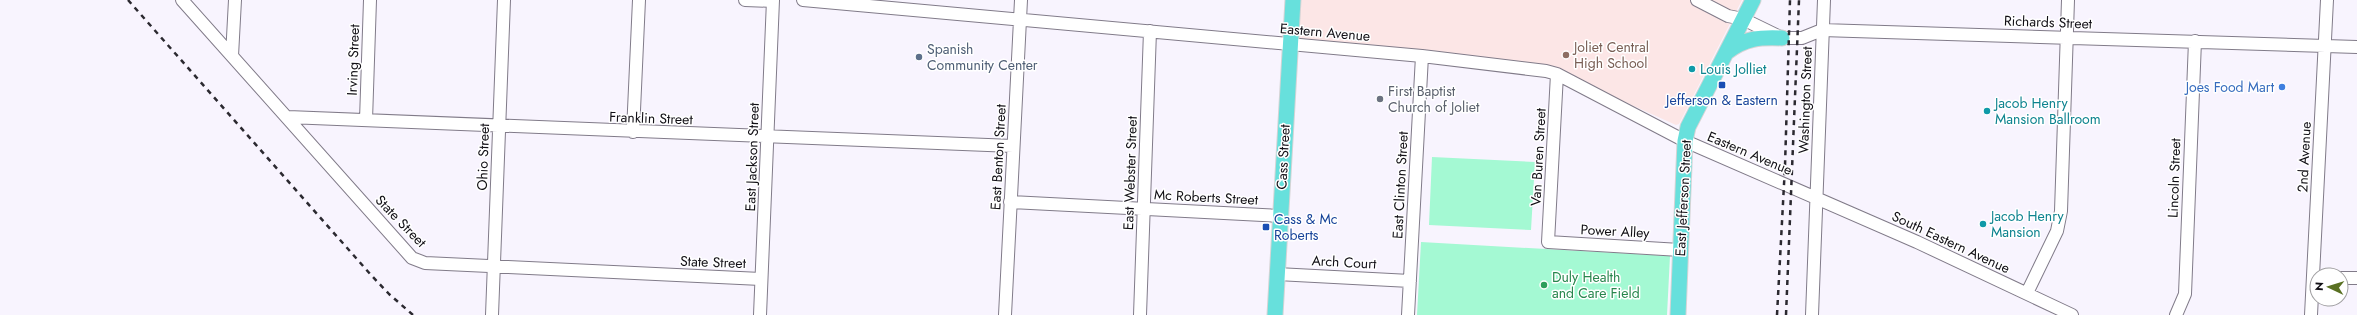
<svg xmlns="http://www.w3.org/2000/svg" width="2357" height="315" font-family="Jost,sans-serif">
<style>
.education{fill:#fce6e6}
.green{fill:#a4f9d3}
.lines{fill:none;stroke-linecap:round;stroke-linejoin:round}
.minor-casing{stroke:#817b89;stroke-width:14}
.major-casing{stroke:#d4d4d5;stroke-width:17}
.minor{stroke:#fff;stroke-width:12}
.major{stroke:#67e0dc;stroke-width:15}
.rail{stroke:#2b2930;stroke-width:2.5;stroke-dasharray:5 5;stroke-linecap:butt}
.education-dot{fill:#8d6e63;stroke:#fff;stroke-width:1.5}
.service-dot{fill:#5c6f8a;stroke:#fff;stroke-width:1.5}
.culture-dot{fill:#0f9aa8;stroke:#fff;stroke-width:1.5}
.transit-dot{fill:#1a4fb4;stroke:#fff;stroke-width:1.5}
.shop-dot{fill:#3f7fe0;stroke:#fff;stroke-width:1.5}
.worship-dot{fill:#6b7280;stroke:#fff;stroke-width:1.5}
.leisure-dot{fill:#2e9e5b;stroke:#fff;stroke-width:1.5}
.labels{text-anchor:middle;stroke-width:3;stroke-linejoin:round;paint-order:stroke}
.street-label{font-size:14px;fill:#110f15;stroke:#fff}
.education-label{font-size:14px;fill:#785e54;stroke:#fff;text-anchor:start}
.service-label{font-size:14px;fill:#4e5e75;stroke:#fff;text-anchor:start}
.culture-label{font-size:14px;fill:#0d838f;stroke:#fff;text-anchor:start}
.shop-label{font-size:14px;fill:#366cbe;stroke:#fff;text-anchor:end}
.worship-label{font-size:14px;fill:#5b616d;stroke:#fff;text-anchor:start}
.transit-label{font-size:14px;fill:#164399;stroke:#fff}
.leisure-label{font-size:14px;fill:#27864d;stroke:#fff;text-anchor:start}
</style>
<rect width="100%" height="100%" fill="#f8f4fe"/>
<path class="education" d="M1296,0H1742L1679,124L1676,125L1558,72L1292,41Z"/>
<path class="green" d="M1432,157L1535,162L1531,230L1429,225Z
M1421,242L1670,256L1667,315H1417Z"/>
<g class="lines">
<defs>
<path id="minor" d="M182,0L412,258L425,263L761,279
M745,0L773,1
M803,0L1422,56L1546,71L1557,74L1685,141L1917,242L2072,315
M1697,0L1728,16L1743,19L1782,38H1802L1822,30L2357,47
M232,56L235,0
M1557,74L1548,242L1680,250
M288,117L1013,146
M366,120L370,0
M633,132L639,0
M1010,202L1280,216
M1277,274L1410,281
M2341,278H2357
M2027,293L2057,231L2061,211L2068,0
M492,315L504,0
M760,315L773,0
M1005,315L1021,0
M1140,315L1150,31
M1408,315L1422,56
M1812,315L1824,0
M2176,315L2185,294L2195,41
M2311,315L2327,0"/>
<path id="major" d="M1727,52C1745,38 1760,37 1782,38
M1275,315L1293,0
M1678,315L1685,141L1688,127L1753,0"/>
</defs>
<use href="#minor" class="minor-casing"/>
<use href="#major" class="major-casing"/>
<use href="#minor" class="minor"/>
<use href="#major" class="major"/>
<path class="rail" d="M128,0L371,275L389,294L413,315
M1777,315L1785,166L1790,0
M1786,315L1799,0"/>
</g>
<circle class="education-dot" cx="1566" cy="55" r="4"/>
<circle class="service-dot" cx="919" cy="57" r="4"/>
<g class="culture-dot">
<circle cx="1692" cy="69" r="4"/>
<circle cx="1987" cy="111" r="4"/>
<circle cx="1983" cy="224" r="4"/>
</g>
<g class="transit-dot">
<rect x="1718" y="81" width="8" height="8" rx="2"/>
<rect x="1262" y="223" width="8" height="8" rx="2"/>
</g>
<circle class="shop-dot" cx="2282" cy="87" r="4"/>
<circle class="worship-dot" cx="1380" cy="99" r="4"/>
<circle class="leisure-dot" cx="1544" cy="285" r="4"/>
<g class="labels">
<g class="street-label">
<text transform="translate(2048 22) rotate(2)" y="5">Richards Street</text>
<text transform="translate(1325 32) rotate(5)" y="5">Eastern Avenue</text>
<text transform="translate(353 60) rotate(-88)" y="5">Irving Street</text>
<text transform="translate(1805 100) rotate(-88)" y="5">Washington Street</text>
<text transform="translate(651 118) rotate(2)" y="5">Franklin Street</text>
<text transform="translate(1750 153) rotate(23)" y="5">Eastern Avenue</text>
<text transform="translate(483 157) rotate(-88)" y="5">Ohio Street</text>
<text transform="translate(752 157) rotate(-88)" y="5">East Jackson Street</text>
<text transform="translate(998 157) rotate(-87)" y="5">East Benton Street</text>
<text transform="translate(1283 157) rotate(-87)" y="5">Cass Street</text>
<text transform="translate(1538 157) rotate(-87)" y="5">Van Buren Street</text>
<text transform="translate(2304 157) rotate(-87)" y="5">2nd Avenue</text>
<text transform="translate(1130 173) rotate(-88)" y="5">East Webster Street</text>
<text transform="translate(2174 178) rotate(-88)" y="5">Lincoln Street</text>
<text transform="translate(1400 185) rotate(-87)" y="5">East Clinton Street</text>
<text transform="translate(1206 197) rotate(3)" y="5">Mc Roberts Street</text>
<text transform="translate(1683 198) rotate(-87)" y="5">East Jefferson Street</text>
<text transform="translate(401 221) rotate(46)" y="5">State Street</text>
<text transform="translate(1615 231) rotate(3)" y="5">Power Alley</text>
<text transform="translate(1951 242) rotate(25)" y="5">South Eastern Avenue</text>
<text transform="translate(713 262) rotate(2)" y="5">State Street</text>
<text transform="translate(1344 262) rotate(3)" y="5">Arch Court</text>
</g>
<g class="education-label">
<text x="1574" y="52">Joliet Central<tspan x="1574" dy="16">High School</tspan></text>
</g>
<g class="service-label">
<text x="927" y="54">Spanish<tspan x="927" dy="16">Community Center</tspan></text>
</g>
<g class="culture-label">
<text x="1700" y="74">Louis Jolliet</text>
<text x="1995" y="108">Jacob Henry<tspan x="1995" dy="16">Mansion Ballroom</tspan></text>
<text x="1991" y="221">Jacob Henry<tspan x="1991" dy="16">Mansion</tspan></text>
</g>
<g class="shop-label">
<text x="2274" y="92">Joes Food Mart</text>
</g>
<g class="worship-label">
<text x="1388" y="96">First Baptist<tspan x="1388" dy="16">Church of Joliet</tspan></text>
</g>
<g class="transit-label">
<text x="1722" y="105">Jefferson &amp; Eastern</text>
<text x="1274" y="224" text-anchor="start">Cass &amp; Mc<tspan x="1274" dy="16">Roberts</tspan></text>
</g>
<g class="leisure-label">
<text x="1552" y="282">Duly Health<tspan x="1552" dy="16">and Care Field</tspan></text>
</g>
</g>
<g transform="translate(2329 287) rotate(274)"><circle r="19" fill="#ffffff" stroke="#a09fa1"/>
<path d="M0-3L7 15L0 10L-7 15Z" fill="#597022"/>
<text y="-6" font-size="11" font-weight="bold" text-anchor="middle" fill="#110f15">N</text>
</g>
</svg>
